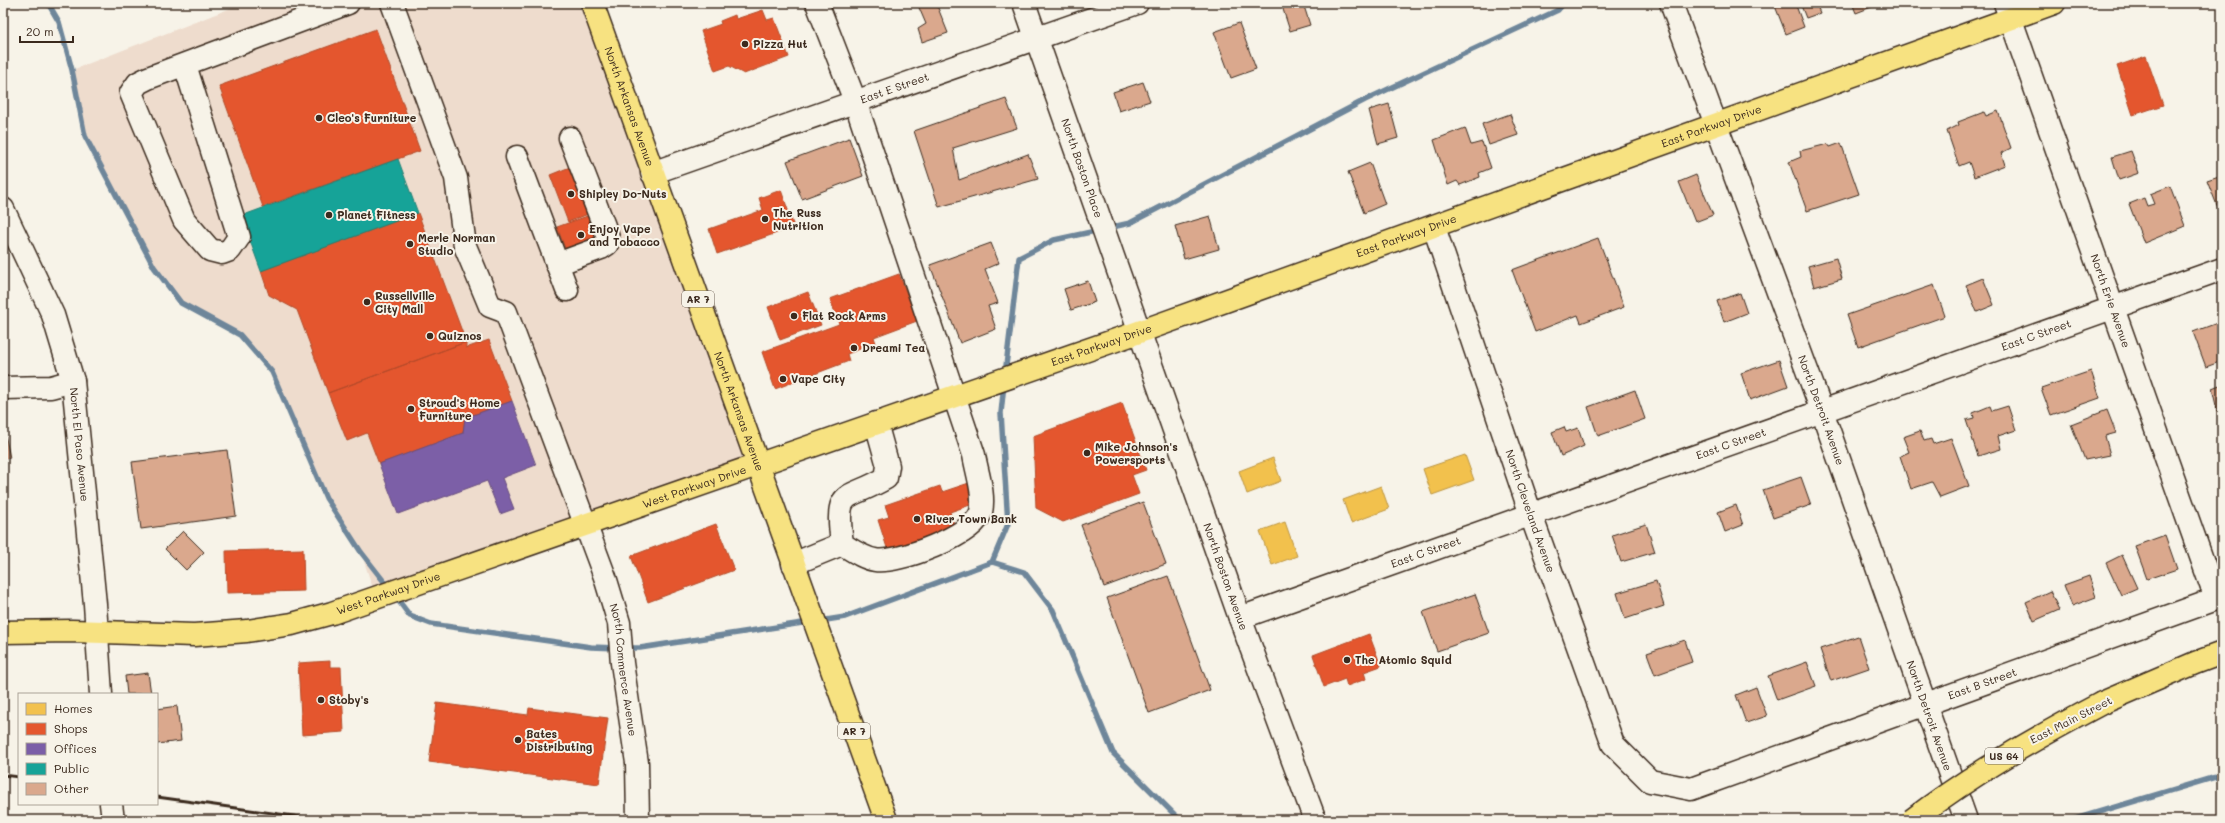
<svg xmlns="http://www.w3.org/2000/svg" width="2225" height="823" font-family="Mali,sans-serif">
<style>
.built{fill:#eedccd}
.homes{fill:#f2c14e;stroke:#bb9440}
.shops{fill:#e4572e;stroke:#b14a29}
.offices{fill:#7b5ea7;stroke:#684e7e}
.public{fill:#17a398;stroke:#227f73}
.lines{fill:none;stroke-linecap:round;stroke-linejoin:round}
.stream{stroke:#6e869a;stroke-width:5.5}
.building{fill:#daa88d;stroke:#3b2a1e}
.minor-casing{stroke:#3b2a1e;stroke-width:25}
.major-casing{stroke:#3b2a1e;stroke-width:25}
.highway-casing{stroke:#3b2a1e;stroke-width:25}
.minor{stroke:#f7f3e8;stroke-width:22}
.major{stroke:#f7e281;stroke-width:22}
.highway{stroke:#f7e281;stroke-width:22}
.rail{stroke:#3b2a1e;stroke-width:3}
.major-bridge-casing{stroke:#3b2a1e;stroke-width:25;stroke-linecap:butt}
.major-bridge{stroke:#f7e281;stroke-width:22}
.poi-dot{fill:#3b2a1e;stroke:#f7f3e8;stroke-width:1.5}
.labels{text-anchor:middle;stroke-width:4;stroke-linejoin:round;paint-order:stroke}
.shield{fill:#f7f3e8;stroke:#73665b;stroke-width:1}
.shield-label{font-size:10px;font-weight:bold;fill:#3b2a1e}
.poi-label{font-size:11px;font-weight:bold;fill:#3b2a1e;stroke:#f7f3e8;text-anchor:start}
.street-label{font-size:11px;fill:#3b2a1e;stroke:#f7f3e8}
</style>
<rect width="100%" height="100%" fill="#f7f3e8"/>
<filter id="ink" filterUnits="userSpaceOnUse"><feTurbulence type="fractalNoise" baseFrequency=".025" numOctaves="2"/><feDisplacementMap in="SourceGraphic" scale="8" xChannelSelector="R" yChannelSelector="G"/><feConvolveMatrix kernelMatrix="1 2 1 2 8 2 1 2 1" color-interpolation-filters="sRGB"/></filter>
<g filter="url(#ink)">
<path class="built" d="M244,3H593L757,464L376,598L361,552L326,498L272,372L240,335L181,303L154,267L85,136L72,70Z"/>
<path class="homes" d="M1465,455L1474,480L1432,495L1423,469Z
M1273,458L1281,481L1247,494L1239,471Z
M1381,486L1389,509L1351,523L1343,500Z
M1285,522L1297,556L1272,565L1260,531Z"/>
<path class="shops" d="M763,10L767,20L774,18L789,57L744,74L729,66L715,71L701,31L721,24L720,21L735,15L736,19Z
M376,29L420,151L263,207L219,86Z
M2146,56L2163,105L2133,115L2117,66Z
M575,165L593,212L568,222L550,175Z
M781,190L794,227L717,254L709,229L763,210L759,198Z
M418,213L466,342L328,393L297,310L269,295L261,271Z
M593,214L604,242L568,256L557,227Z
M899,274L917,321L874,337L876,343L847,354L849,361L775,389L762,352L839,324L830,299Z
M808,292L821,325L780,340L768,307Z
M489,340L512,401L465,418L463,433L379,464L367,433L347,441L328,393L466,342V348Z
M1122,403L1146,470L1132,475L1139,494L1063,522L1036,508L1033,436Z
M969,483L976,503L950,512L956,531L889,554L878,520L889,517L885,505L940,486L942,492Z
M716,524L734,570L648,602L631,556Z
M303,549L304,591L227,593L226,551Z
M1369,634L1381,666L1364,672L1366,679L1347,686L1345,679L1324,687L1313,655Z
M330,661V667H341L344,732L302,735L298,663Z
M437,703L528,715L529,708L608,718L599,784L429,762Z"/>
<path class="offices" d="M512,401L536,465L502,478L514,509L500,514L487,481L398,514L379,464L463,433L465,418Z"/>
<path class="public" d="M398,159L418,213L261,271L241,216Z"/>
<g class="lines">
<path class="stream" d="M48,3L59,22L72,70L85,136L154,267L181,303L240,335L272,372L326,498L361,552L389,588
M1108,228L1130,223L1365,100L1558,10L1564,3
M1005,374L1019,258L1054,240L1100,230
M992,562L1008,524L1001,413L1004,384
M395,596L410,616L431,624L591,647L618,648
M820,621L845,617L992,562L1024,572L1053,610L1113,753L1180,820
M626,648H640L809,622
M2072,820L2222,775"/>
</g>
<path class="building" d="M917,3H936L948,33L922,42L918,29L926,24Z
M1281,3H1303L1310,25L1290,31Z
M1783,3H1795L1804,27L1786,34L1775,6Z
M1800,3H1816L1820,13L1806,18Z
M1852,3H1882L1856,13Z
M1239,23L1256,69L1231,78L1214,32Z
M1143,82L1150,101L1119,111L1113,92Z
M1006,99L1017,128L953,148L959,180L1028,154L1038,179L939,207L914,131Z
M1389,104L1398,138L1378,144L1369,110Z
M1998,111L2011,148L2001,153L2005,165L1974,177L1969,162L1959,166L1947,131L1959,125L1958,122L1984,112L1986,116Z
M1510,114L1518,135L1489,145L1482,124Z
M1465,128L1471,145L1482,142L1491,168L1479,173L1480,177L1460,185L1457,181L1448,185L1434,140Z
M849,138L863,176L802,199L787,161Z
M1841,143L1859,194L1807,211L1789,162L1801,157L1800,151L1828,144L1830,147Z
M2131,151L2139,173L2119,180L2112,157Z
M1370,163L1385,204L1364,213L1348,172Z
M1696,175L1713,215L1695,222L1679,182Z
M2222,175V218L2207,180Z
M2170,186L2185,226L2144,243L2129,204L2144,198L2147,206L2154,204L2150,194Z
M1210,216L1219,249L1184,259L1175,226Z
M1598,238L1624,307L1581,323L1578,315L1535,332L1512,270Z
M991,243L999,263L985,269L998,303L988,306L996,329L960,343L930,265Z
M1836,258L1842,279L1814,287L1808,266Z
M1983,278L1994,305L1977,312L1966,285Z
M1088,281L1095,302L1071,310L1064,289Z
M1934,285L1945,316L1858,347L1847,315Z
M1740,293L1747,313L1724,322L1717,301Z
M2220,322L2222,327V361L2206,367L2193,332Z
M1779,360L1788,386L1750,400L1741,373Z
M2091,371L2100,398L2051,415L2041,388Z
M2222,384V418L2219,419L2212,388Z
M1635,390L1645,419L1598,436L1588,407Z
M1990,406L1992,411L2008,406L2016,430L1998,436L2001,449L1978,456L1966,420L1974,418L1973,413Z
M2107,410L2116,433L2105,436L2110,455L2085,460L2071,424Z
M3,424L10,458L3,459Z
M1564,427L1566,432L1578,428L1584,446L1561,456L1552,432Z
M1920,431L1924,441L1931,439L1933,444L1951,438L1969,486L1940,497L1932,482L1911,489L1900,456L1909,452L1903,437Z
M227,450L236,516L141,529L132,462Z
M1801,477L1811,505L1773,518L1763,490Z
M1143,502L1166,564L1104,587L1081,525Z
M1736,505L1743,525L1725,532L1718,512Z
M1646,524L1655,552L1621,562L1612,535Z
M183,531L204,552L186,570L165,549Z
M2165,535L2177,569L2147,579L2135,546Z
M2122,555L2137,588L2121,595L2106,563Z
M1168,576L1210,690L1149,713L1107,598Z
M2089,576L2096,597L2072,606L2064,585Z
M1656,581L1664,606L1625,619L1617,593Z
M2050,591L2059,610L2034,621L2026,602Z
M1475,594L1489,633L1437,651L1423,612Z
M1858,636L1869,668L1831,681L1820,649Z
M1685,640L1692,662L1655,675L1647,653Z
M1807,662L1816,686L1777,700L1768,676Z
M148,673L151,694H127L125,676Z
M1756,687L1767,716L1746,723L1736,695Z
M177,706L181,741L157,744V709Z"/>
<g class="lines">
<defs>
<g id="minor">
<path id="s1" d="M392,3L456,178L465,246L490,306L506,312L605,577L619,623L622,663L637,763L638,820"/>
<path d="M817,3L855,101L974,455C977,473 985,494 981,512C975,535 897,564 875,560C863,558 852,550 842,544C835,486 845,502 886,478L888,466L876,423"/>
<path id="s2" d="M1024,3L1240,618L1315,820"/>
<path id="s3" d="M1671,3L1822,411L1966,820"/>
<path id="s4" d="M2005,3L2216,599"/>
<path d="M185,65L239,237L230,250L222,253L210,250L184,220L131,93L138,83L148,78L348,3"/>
<path d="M517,157L567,290"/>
<path id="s5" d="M652,173L1137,3"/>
<path id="s6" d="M3,209L53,315L73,381L95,604L101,694"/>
<path id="s7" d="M1434,227L1531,515L1613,744L1650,781L1691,789L2222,597"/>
<path d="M557,264L601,248L607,244L608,238L604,226L570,138"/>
<path d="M3,388L51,387L73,381"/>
<path d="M793,564L842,544"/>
<path id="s8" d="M1240,618L2222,269"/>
<path d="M111,804L113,820"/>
</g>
<g id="major">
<path id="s9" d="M3,632L72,631L194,635L247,631L292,624L332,613L1139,332L2054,3"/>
<path d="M2102,703L2195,663L2222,653"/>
</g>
<g id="highway">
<path id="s10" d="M592,3L886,820"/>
</g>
</defs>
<use href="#minor" class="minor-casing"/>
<use href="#major" class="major-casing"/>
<use href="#highway" class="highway-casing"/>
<use href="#minor" class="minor"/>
<use href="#major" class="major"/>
<use href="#highway" class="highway"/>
<path class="rail" d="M3,775L19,777
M157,797L322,820"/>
<defs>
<path id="major-bridge" d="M1912,820C1972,774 2036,738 2102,703"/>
</defs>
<use href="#major-bridge" class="major-bridge-casing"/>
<use href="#major-bridge" class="major-bridge"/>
</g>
</g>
<g class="poi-dot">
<circle cx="745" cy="44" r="4"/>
<circle cx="319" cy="118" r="4"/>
<circle cx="571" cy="194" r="4"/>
<circle cx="329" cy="215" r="4"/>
<circle cx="765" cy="219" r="4"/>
<circle cx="581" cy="235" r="4"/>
<circle cx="410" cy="244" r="4"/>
<circle cx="367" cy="302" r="4"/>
<circle cx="794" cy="316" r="4"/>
<circle cx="430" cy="336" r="4"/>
<circle cx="854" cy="348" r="4"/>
<circle cx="783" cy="379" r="4"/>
<circle cx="411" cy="409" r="4"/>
<circle cx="1087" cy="453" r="4"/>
<circle cx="917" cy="519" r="4"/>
<circle cx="1347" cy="660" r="4"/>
<circle cx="321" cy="700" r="4"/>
<circle cx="518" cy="740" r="4"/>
</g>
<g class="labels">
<g class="shield">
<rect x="682" y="291" width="32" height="16" rx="3"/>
<rect x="838" y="723" width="32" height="16" rx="3"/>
<rect x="1985" y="748" width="38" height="16" rx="3"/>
</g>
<g class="shield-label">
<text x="698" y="303">AR 7</text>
<text x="854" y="735">AR 7</text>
<text x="2004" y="760">US 64</text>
</g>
<g class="poi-label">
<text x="753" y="48">Pizza Hut</text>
<text x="327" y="122">Cleo's Furniture</text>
<text x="579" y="198">Shipley Do-Nuts</text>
<text x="773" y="217">The Russ<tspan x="773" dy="13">Nutrition</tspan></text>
<text x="337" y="219">Planet Fitness</text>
<text x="589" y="233">Enjoy Vape<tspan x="589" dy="13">and Tobacco</tspan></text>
<text x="418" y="242">Merle Norman<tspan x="418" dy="13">Studio</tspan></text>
<text x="375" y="300">Russellville<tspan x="375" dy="13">City Mall</tspan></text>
<text x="802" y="320">Flat Rock Arms</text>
<text x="438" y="340">Quiznos</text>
<text x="862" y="352">Dreami Tea</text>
<text x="791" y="383">Vape City</text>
<text x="419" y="407">Stroud's Home<tspan x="419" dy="13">Furniture</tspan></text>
<text x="1095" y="451">Mike Johnson's<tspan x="1095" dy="13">Powersports</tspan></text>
<text x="925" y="523">River Town Bank</text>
<text x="1355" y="664">The Atomic Squid</text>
<text x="329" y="704">Stoby's</text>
<text x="526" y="738">Bates<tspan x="526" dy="13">Distributing</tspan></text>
</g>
<g class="street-label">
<text dy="4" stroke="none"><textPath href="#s5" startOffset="257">East E Street</textPath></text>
<text dy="4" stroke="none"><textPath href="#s10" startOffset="110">North Arkansas Avenue</textPath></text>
<text dy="4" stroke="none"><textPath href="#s9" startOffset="1794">East Parkway Drive</textPath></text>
<text dy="4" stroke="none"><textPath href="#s2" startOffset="175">North Boston Place</textPath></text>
<text dy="4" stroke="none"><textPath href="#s9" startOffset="1470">East Parkway Drive</textPath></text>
<text dy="4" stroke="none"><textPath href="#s4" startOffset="316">North Erie Avenue</textPath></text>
<text dy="4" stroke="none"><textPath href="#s8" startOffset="845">East C Street</textPath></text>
<text dy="4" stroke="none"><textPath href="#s9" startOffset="1146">East Parkway Drive</textPath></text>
<text dy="4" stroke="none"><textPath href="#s3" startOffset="434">North Detroit Avenue</textPath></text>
<text dy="4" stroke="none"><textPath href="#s10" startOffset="434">North Arkansas Avenue</textPath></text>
<text dy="4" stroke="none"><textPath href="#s8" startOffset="521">East C Street</textPath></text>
<text dy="4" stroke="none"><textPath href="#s6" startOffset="250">North El Paso Avenue</textPath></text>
<text dy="4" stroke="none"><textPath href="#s9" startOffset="715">West Parkway Drive</textPath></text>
<text dy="4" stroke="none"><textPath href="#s7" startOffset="300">North Cleveland Avenue</textPath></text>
<text dy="4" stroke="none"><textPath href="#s8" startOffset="197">East C Street</textPath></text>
<text dy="4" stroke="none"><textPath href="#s2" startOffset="608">North Boston Avenue</textPath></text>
<text dy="4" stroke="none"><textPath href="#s9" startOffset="391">West Parkway Drive</textPath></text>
<text dy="4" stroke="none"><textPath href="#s1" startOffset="715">North Commerce Avenue</textPath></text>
<text dy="4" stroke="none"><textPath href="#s7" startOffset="951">East B Street</textPath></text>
<text dy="4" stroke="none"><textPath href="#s3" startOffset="758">North Detroit Avenue</textPath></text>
<text transform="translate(2071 720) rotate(-27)" y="4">East Main Street</text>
</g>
</g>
<rect width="2225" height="823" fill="none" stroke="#f7f3e8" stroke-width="16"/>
<rect x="8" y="8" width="2209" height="807" fill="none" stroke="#3b2a1e" stroke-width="1.5" filter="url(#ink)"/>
<rect x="18" y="693" width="140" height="112" fill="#f7f3e8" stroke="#aca397"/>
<rect x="26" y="703" width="20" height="12" fill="#f2c14e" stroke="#aca397"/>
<text x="54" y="713" font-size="12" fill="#3b2a1e">Homes</text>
<rect x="26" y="723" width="20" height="12" fill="#e4572e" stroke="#aca397"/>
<text x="54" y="733" font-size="12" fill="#3b2a1e">Shops</text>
<rect x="26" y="743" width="20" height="12" fill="#7b5ea7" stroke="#aca397"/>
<text x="54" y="753" font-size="12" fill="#3b2a1e">Offices</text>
<rect x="26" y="763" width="20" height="12" fill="#17a398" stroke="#aca397"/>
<text x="54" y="773" font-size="12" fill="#3b2a1e">Public</text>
<rect x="26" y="783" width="20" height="12" fill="#daa88d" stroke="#aca397"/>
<text x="54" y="793" font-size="12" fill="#3b2a1e">Other</text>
<path d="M20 36v6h53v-6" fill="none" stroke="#3b2a1e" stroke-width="2"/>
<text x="26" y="36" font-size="12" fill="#3b2a1e" stroke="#f7f3e8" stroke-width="3" paint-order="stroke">20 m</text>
</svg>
